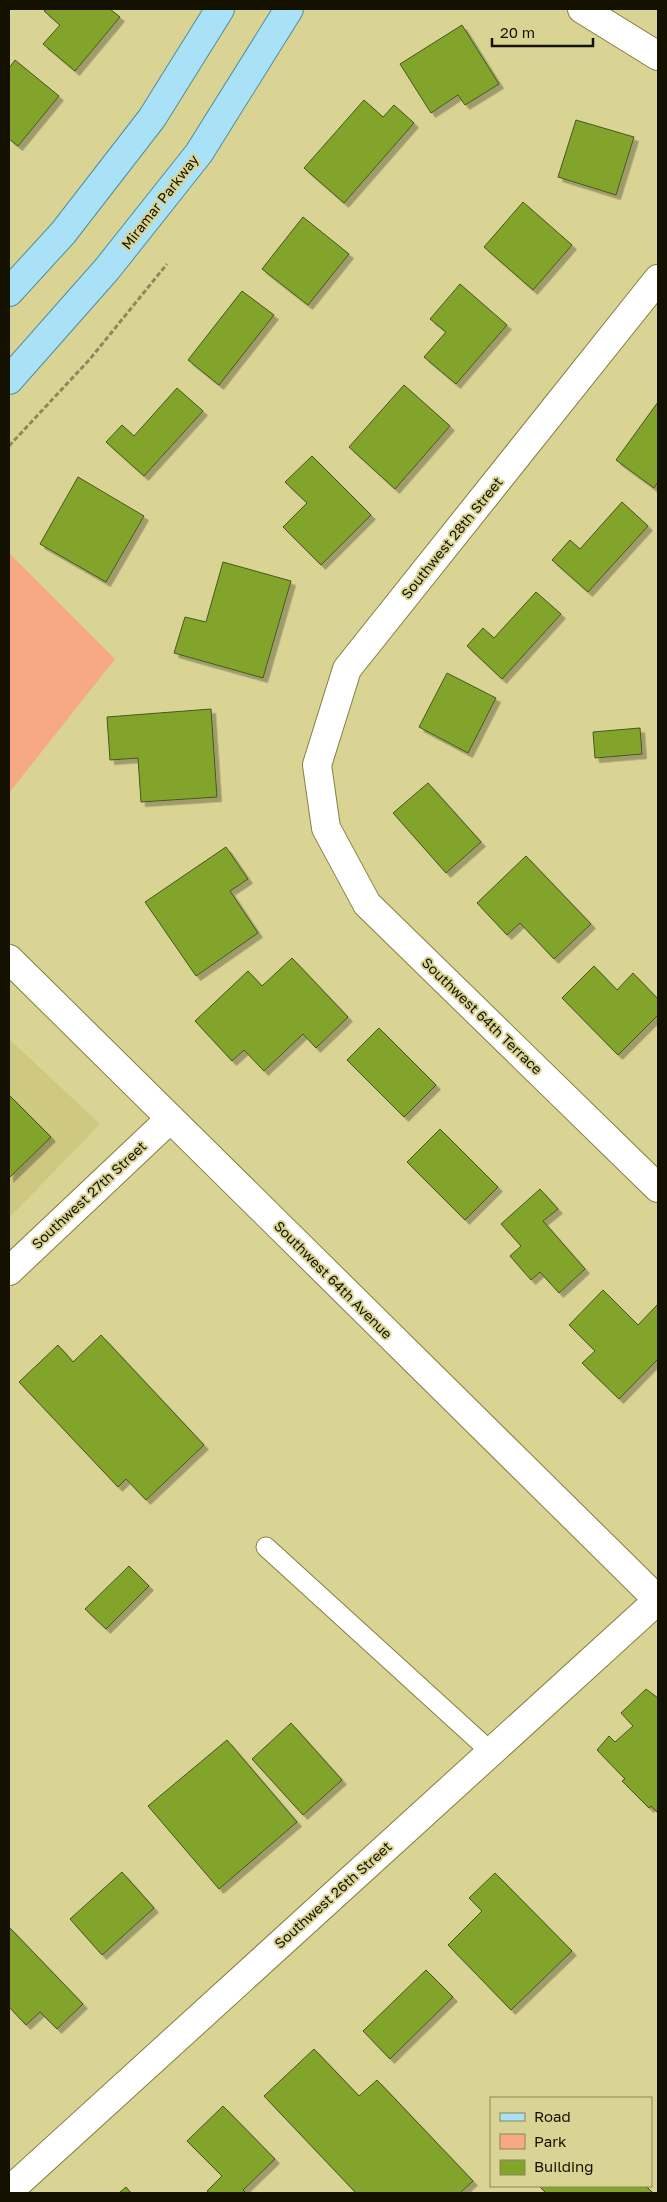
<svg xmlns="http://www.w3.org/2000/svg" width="667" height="2202" font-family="'Golos Text',sans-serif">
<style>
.built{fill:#cec880}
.green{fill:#f7a986}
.building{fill:#82a42b;stroke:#45571f;filter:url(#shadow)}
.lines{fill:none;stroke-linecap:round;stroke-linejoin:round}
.lane-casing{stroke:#847f41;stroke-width:21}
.street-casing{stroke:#847f41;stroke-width:30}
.primary-casing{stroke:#508c9d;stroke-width:30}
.path{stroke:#8d895b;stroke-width:3;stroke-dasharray:5 2.5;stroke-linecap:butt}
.lane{stroke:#fff;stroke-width:19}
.street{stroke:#fff;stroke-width:28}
.primary{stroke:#a9e2f7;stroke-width:28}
.labels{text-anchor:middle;stroke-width:4;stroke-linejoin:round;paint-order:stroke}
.street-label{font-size:14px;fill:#141100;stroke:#d9d494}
</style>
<defs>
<filter id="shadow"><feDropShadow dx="4.5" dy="4.5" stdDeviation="0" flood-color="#0004"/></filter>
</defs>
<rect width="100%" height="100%" fill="#d9d494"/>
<path class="built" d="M9,1039L100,1124L10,1217L9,1215Z"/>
<path class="green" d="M9,553L115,659L9,793Z"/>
<path class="building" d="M47,9H110L120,17L75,71L43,44L60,25L44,11Z
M462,25L499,84L465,105L458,95L431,113L400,64Z
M15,60L59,96L18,146L9,139V68Z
M364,100L383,117L394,105L414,123L344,203L304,168Z
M576,120L634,137L616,195L558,177Z
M523,202L572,245L533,290L484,247Z
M303,217L349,254L308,305L262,269Z
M460,284L507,325L456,384L424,357L446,332L430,319Z
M242,291L274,315L219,385L188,360Z
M404,385L450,426L395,489L349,447Z
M177,388L203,411L144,476L106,442L122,425L134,436Z
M658,402V482L654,488L616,460Z
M312,456L371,515L321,565L283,527L307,503L285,482Z
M78,477L144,516L106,582L40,544Z
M622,502L648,526L588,592L552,560L570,540L580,549Z
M223,562L291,581L263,678L174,653L185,617L206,622Z
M536,592L561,614L502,679L467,646L483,628L494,638Z
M447,673L496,698L468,753L419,727Z
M211,709L217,797L141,802L138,758L110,760L107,717Z
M640,728L642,754L595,758L593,732Z
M428,783L481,842L446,873L393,813Z
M226,847L248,879L230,891L258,933L196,976L145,902Z
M526,856L591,924L554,959L520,923L507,935L477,903Z
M292,958L348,1017L316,1048L303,1034L264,1071L244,1050L232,1061L195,1021L248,971L262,986Z
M594,966L617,990L633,973L658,999V1015L618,1055L562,998Z
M379,1028L436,1085L404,1117L347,1060Z
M9,1095L51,1137L9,1178Z
M440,1129L498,1187L465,1220L407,1162Z
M540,1189L558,1209L543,1221L585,1269L559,1293L540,1272L531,1280L510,1256L521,1246L501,1224Z
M603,1290L638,1325L658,1304V1359L619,1399L582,1363L595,1351L569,1325Z
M101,1335L204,1445L146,1500L126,1479L118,1487L19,1382L58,1345L73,1362Z
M129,1566L149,1586L106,1629L85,1609Z
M646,1689L658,1698V1813L651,1806L649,1808L622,1781L625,1779L597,1750L609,1736L615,1742L633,1726L621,1713Z
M291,1723L342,1780L303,1815L252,1759Z
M227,1740L297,1822L219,1889L148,1806Z
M122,1872L154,1908L102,1955L70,1919Z
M495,1873L572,1951L511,2010L448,1945L482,1911L469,1898Z
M9,1927L83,2004L57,2029L40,2012L26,2025L9,2007Z
M426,1970L453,1997L390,2059L363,2031Z
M314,2049L359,2096L377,2080L473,2181L460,2193H356L264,2096Z
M223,2106L275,2159L243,2190L246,2193H210L207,2191L222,2176L187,2141Z
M539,2186H646L653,2193H546Z
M126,2187L131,2193H119Z"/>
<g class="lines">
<defs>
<path id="lane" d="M266,1547L491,1752"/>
<path id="street" d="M582,9L658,56
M658,279L347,669L317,765L326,828L367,904L658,1188
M9,959L658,1600
M9,1271L170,1119
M9,2191L658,1600"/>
<path id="primary" d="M9,292L63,233L152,118L220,9
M9,380L107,269L199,153L289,9"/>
</defs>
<use href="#lane" class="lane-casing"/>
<use href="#street" class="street-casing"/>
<use href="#primary" class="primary-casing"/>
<path class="path" d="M9,446L90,359L167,264"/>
<use href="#lane" class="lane"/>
<use href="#street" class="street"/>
<use href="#primary" class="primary"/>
</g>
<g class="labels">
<g class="street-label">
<text transform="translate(160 202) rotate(-52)" y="5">Miramar Parkway</text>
<text transform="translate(452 538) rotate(-51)" y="5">Southwest 28th Street</text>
<text transform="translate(482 1016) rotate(44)" y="5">Southwest 64th Terrace</text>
<text transform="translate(89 1195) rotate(-43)" y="5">Southwest 27th Street</text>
<text transform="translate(333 1280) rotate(45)" y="5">Southwest 64th Avenue</text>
<text transform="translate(333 1895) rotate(-42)" y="5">Southwest 26th Street</text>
</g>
</g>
<rect width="667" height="2202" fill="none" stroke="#141100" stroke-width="20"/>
<rect x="490" y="2097" width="162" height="90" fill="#d9d494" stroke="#8a8659"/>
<rect x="500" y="2113" width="25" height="8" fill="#a9e2f7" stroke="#8a8659"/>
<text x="534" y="2122" font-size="15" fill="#141100">Road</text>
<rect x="500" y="2134" width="25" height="15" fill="#f7a986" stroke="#8a8659"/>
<text x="534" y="2147" font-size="15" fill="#141100">Park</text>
<rect x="500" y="2160" width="25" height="15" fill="#82a42b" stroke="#8a8659"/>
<text x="534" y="2172" font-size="15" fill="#141100">Building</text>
<path d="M492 38v8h101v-8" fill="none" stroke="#141100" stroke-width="2.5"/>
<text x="500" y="38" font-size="15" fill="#141100" stroke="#d9d494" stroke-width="4" paint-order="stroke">20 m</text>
</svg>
